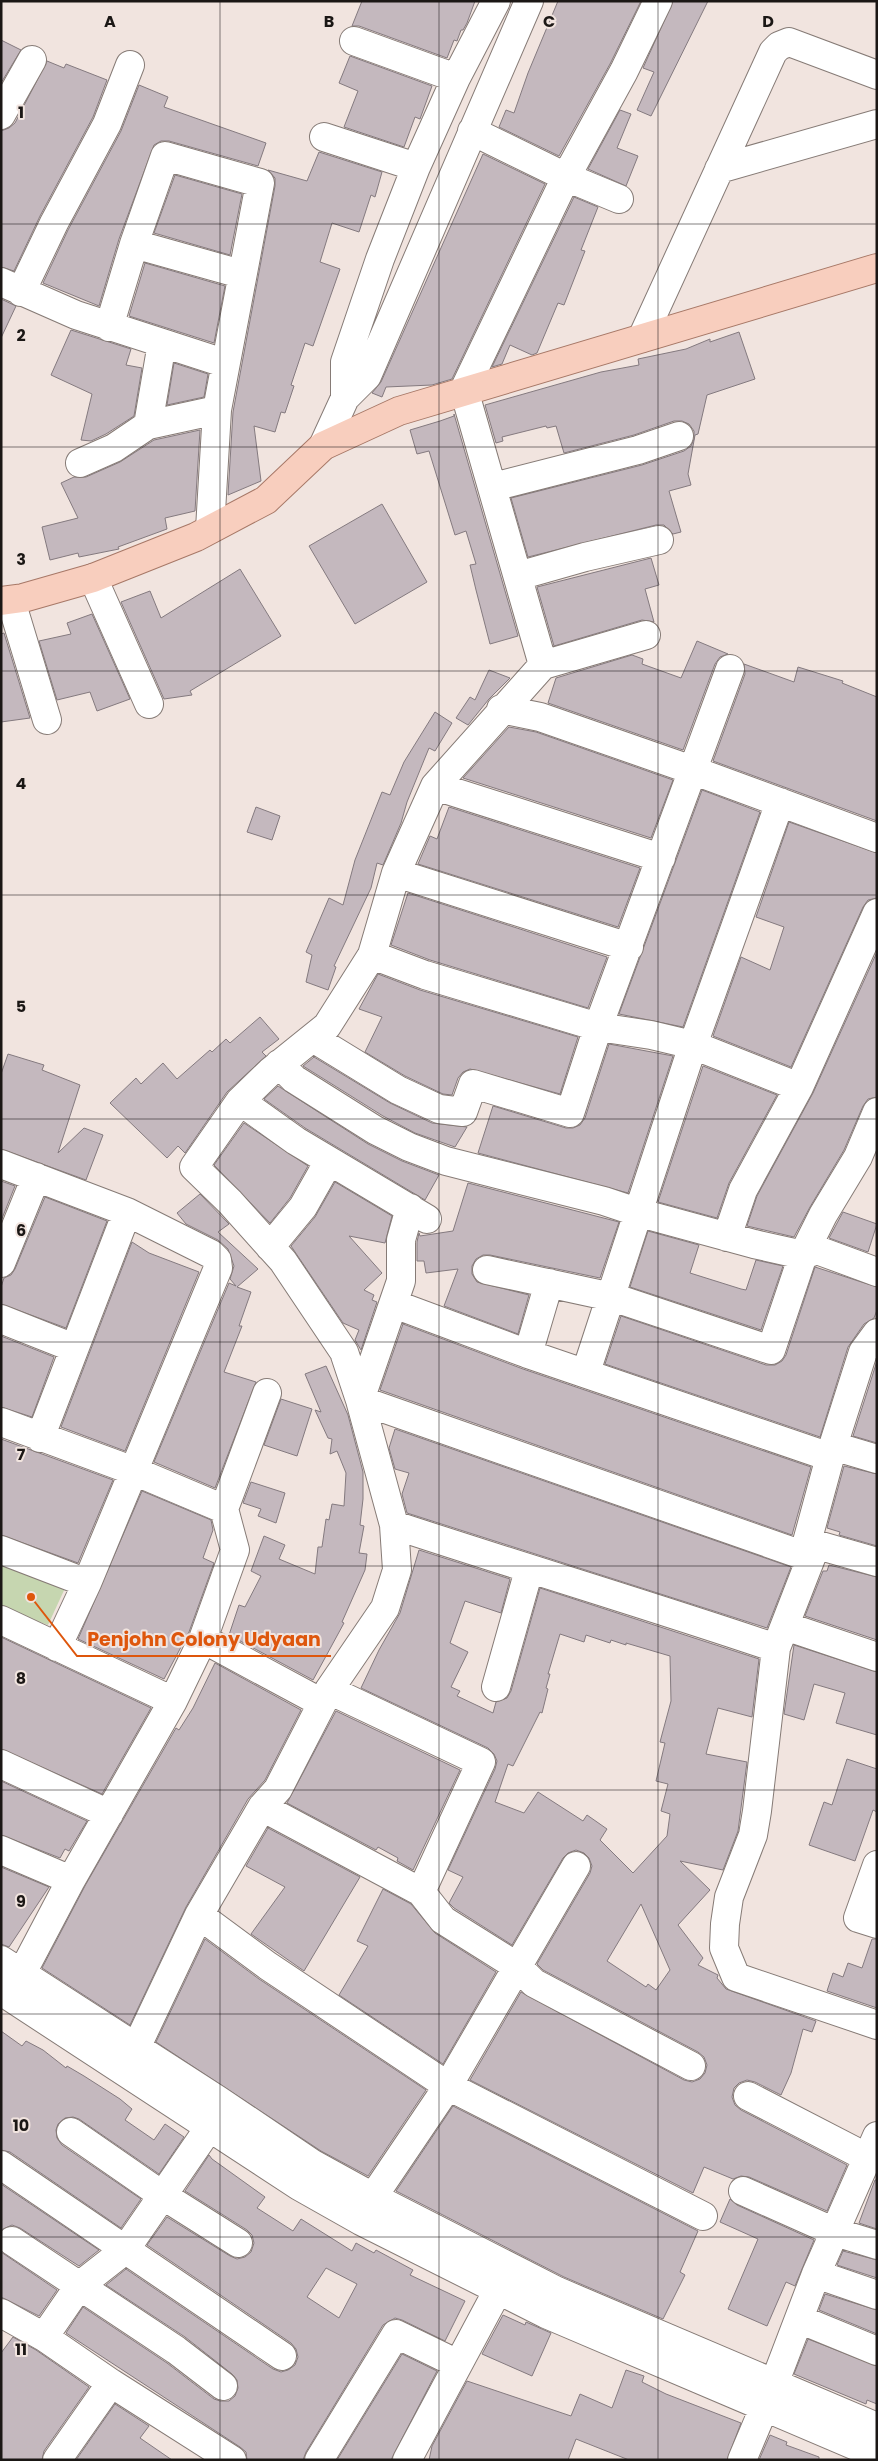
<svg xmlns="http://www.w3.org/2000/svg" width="878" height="2461" font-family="Poppins,sans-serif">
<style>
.green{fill:#c6d6b0}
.building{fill:#c4b8be;stroke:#847a7f;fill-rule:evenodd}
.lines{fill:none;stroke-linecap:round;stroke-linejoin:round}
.minor-casing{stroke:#867b76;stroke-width:30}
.major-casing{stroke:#a77867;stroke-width:30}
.minor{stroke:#fff;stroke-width:28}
.major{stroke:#f8cebe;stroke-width:28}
.grid{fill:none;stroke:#1b1715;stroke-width:1;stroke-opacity:0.55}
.grid-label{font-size:16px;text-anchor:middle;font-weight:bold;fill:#1b1715;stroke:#f1e4df;stroke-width:4;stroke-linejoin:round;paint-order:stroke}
.leader{fill:none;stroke:#de560c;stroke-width:2}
.callout-dot{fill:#de560c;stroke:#f1e4df;stroke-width:2}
.callout-label{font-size:19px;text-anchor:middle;font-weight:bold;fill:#de560c;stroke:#f1e4df;stroke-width:4;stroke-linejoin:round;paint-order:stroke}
</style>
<rect width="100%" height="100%" fill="#f1e4df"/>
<path class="green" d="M1,1564L66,1586L48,1625L1,1608Z"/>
<path class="building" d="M362,1H475L467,23L463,30H461L457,41L454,40L447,58L359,26H352Z
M558,1H641L610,64L559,156L499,127L506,110L514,113L528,73Z
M673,1H708L651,116L637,110L654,72L643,68Z
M1,40L21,50L1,83Z
M350,56L432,86L420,119L415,117L404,147L344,127L358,91L339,83Z
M47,61L64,68L66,64L107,80L93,117L40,216L14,271L1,267V131L9,128L15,123Z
M139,85L168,97L164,107L266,143L258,166L169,141H161L154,145L119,239L99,306L43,283L68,230L121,131Z
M620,110L631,114L617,148L638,156L626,186L588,169Z
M319,152L382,172L375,197L371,195L359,232L332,223L320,262L340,269L313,346L305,343L291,385L294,386L285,413L281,412L275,432L254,426L261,481L228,495L233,412L275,186V178L268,170L307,181Z
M483,154L545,184L452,379L432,385L386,387L382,397L372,393L381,382Z
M175,175L242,194L230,255L154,233Z
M574,197L598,207L581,250L585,251L564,305L558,303L537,353L532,355L510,345L502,364L492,367Z
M145,263L225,286L214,343L129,316Z
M1,299L16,306L1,338Z
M71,330L131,349L126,365L142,368L134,416L106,434L91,441L81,440L92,394L51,375Z
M739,332L755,379L707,395L698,434L695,435L688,474L691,485L669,491L681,532L673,534L664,525H656L528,557L511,498L642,465L684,451L691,446L694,439V431L689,424L682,421H674L634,435L564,453L556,426L547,428L546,426L502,437L503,441L496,443L485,405L601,372L639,365L638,359L686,349L710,339V342Z
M174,363L208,374L204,397L167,405Z
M454,414L518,636L490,644L476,590L470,565L476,564L466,531L455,535L429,451L417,454L410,430L440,421L454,416Z
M200,430L195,511L165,518L167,529L118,547L119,549L79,557L78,553L50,560L42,527L78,518L61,483L74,477H86L120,462L154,440Z
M382,504L427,582L355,624L309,546Z
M651,558L659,585L645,589L654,622L642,620L554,646L537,587Z
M240,569L281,636L190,691L192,695L164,699L121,602L150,591L161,618Z
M92,614L130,699L97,711L90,692L57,700L39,641L71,634L67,623Z
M4,633L30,718L1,722V634Z
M697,641L728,654L720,657L715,664L683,750L548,703L556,678L632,655L643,659L642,664L681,678Z
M744,664L794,682L798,667L843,681L842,683L877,697V821L713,761L745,674Z
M489,670L510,678L489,699L468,725L456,718L470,697L475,700Z
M435,712L452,723L435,751L429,748L407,802L401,823L383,865L377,863L371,888L334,966L336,967L328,990L306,982L312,955L306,952L329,898L343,905L355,860L382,792L390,795L404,762Z
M509,727L536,732L673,780L651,838L463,778Z
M702,790L760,812L683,1027L619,1014Z
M256,807L280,816L272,840L247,832Z
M449,807L640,868L618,927L418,864L430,836L437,839Z
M789,822L877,853V898L868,900L863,907L791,1067L713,1036L741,957L770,970L784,927L756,917Z
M408,893L607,957L588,1008L430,960L391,945Z
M877,952V1097L868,1099L863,1106L844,1150L810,1207L794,1237L747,1226L757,1196L813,1093Z
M378,974L420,990L578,1037L560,1094L470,1069L463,1072L458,1078L452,1095L443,1094L405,1076L365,1052L382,1017L359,1009Z
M260,1017L279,1039L262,1052L266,1056L227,1092L185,1153L178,1146L167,1158L110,1103L136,1078L141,1084L163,1063L177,1079L210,1050L212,1052L226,1039L230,1043Z
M609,1044L673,1056L628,1193L478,1153L493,1106L566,1128H573L580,1125L585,1118Z
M8,1054L44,1065L42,1070L80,1085L58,1153L84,1128L103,1135L86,1180L1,1149V1074Z
M314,1057L390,1103L432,1123L467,1127L455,1147L415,1133L383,1116L303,1066Z
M703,1066L777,1095L729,1183L717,1218L658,1202Z
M278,1086L368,1144L402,1161L439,1175L425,1200L305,1128L264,1099Z
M244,1123L308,1166L290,1198L270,1223L214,1165Z
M1,1181L15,1186L1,1221Z
M335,1182L392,1216L385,1243L349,1236L382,1273L364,1290L374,1295L372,1300L377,1302L361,1350L355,1340L359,1330L343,1323L291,1246L315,1217Z
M468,1183L619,1222L600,1278L490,1255H483L476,1259L472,1266V1274L477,1282L529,1295L518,1334L444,1306L458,1269L426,1273L424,1261H417V1242L419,1233L420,1236L453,1231Z
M200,1194L229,1224L218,1232L258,1269L237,1287L251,1292L239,1326H242L224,1372L256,1382L215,1488L154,1462L229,1283L236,1286L230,1279L234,1266L228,1249L218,1240L186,1224L177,1213Z
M45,1197L107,1221L66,1328L1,1304V1287L4,1278L11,1275L15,1269Z
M843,1212L877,1224L868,1252L829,1238Z
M648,1231L699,1245L690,1273L741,1289L746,1290L756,1260L783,1266L761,1330L630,1287Z
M132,1242L149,1253L199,1272L125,1451L61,1427Z
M815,1267L877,1287V1310L874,1318L864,1324L848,1347L820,1437L605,1364L621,1316L766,1365H775L782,1361L786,1355Z
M403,1324L523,1369L811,1467L792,1535L380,1390Z
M1,1336L54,1357L32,1417L1,1407Z
M877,1361V1443L853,1436Z
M326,1366L348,1415L363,1472V1499L360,1525L364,1526L359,1553L367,1554L365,1570L342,1622L344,1623L313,1680L229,1635L239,1605L245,1607L261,1576L251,1571L264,1536L285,1545L279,1559L315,1574L318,1547H322L326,1519L329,1520L332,1504L344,1506L346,1473L337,1451L330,1454L332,1439L328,1438L315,1410L321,1412L305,1374Z
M281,1399L312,1409L297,1456L264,1445Z
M395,1429L791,1567L767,1628L407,1513L402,1494L409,1473L395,1469L389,1448Z
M1,1439L113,1480L78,1563L1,1535Z
M844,1466L877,1474V1546L839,1535L840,1532L827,1528Z
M251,1482L285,1493L276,1523L258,1516L261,1509L243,1503Z
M142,1491L211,1520L213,1530L203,1558L214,1563L189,1632L164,1679L78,1639Z
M419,1550L510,1579L501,1613L465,1601L450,1643L468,1652L451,1687L460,1691L457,1696L493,1713L496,1702L507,1698L511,1691L540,1588L759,1659L752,1717L718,1708L706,1754L747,1762L738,1831L723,1870L680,1861L710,1890L678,1925L703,1958L698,1965L718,1975L717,1978L726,1989L816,2021L812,2032L803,2029L791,2073L781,2095L755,2082L747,2080L739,2083L734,2088L732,2097L735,2105L741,2110L847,2165L827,2211L749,2177L741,2176L733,2179L704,2167L693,2193L470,2080L521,1992L684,2080L692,2082L700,2079L705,2073L707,2065L704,2057L698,2052L543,1970L537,1964L590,1873L592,1866L589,1858L584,1853L576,1850L568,1853L563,1858L512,1945L454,1908L449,1903L463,1877L448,1870L495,1769L497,1761L494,1754L488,1748L361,1688L379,1650L400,1613ZM560,1634L584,1642L586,1635L610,1643L611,1640L626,1645V1643L670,1656L671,1701L660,1742L665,1743L656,1781L668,1784L661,1811L670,1814L667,1836L633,1873L600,1840L607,1829L587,1815L583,1821L538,1792L524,1813L495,1802L508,1764L513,1766L540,1712L542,1713L548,1689L546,1688L550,1674H548ZM641,1904L670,1970L656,1990L648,1984L646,1987L607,1961Z
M829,1565L877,1577V1640L805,1616L823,1571H827Z
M1,1637L151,1708L102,1794L1,1749Z
M794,1645L877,1672V1735L836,1723L845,1693L814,1684L804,1720L784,1714Z
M215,1663L301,1710L265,1780L248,1799L186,1907L130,2025L42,1968L86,1884L176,1728L179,1730L193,1708Z
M336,1711L460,1770L413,1870L397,1861L398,1858L378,1847L376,1850L287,1803Z
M847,1759L877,1769V1812L873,1810L855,1861L809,1845L824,1802L832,1805Z
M1,1781L87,1821L69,1851L65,1849L60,1858L1,1835Z
M268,1828L360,1877L304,1971L251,1934L285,1887L246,1866Z
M1,1867L49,1887L9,1947L1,1944Z
M383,1889L411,1904L435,1933L496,1972L443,2064L339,1995L368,1946L357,1941Z
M205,1939L259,1979L426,2090L368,2176L321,2151L156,2042Z
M872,1939H877V2008L827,1991L833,1973L843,1977L848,1963L862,1968Z
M1,2031L22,2046L26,2041L43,2050L66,2068L67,2066L84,2076L120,2099L132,2109L125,2120L154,2140L165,2124L184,2137L159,2174L79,2119L73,2117L65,2118L58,2124L56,2130L57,2138L62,2145L141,2199L121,2228L10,2152L1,2150Z
M453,2106L698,2231L680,2272L685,2275L663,2319L564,2277L396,2191Z
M209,2155L212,2159L265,2197L257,2208L293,2231L301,2219L352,2251L356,2243L374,2253L376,2250L413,2270L410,2275L465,2301L445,2341L402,2320L395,2318L383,2325L306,2452L303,2460H247L246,2452L240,2447L66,2333L83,2307L167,2363L214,2399L220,2401H229L235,2396L238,2388L237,2380L232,2374L185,2337L106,2285L126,2269L273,2369L281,2372L288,2370L295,2365L298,2357L296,2349L291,2343L147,2245L167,2217L230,2256L237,2259L245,2257L251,2252L254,2243L252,2235L247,2230L185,2191ZM326,2268L357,2284L339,2318L307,2297Z
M875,2180H877V2229L859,2223Z
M1,2184L99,2250L79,2266L20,2228L12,2225L1,2230Z
M730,2199L737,2205L814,2240L795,2286L786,2282L767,2326L728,2309L758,2239L720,2222Z
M843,2251L877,2260V2278L837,2265Z
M1,2252L57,2290L39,2316L1,2297Z
M825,2294L877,2310V2334L819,2310Z
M503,2315L525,2325L526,2322L551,2333L532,2376L482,2354Z
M13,2337L36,2350L89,2387L44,2451L42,2460H1V2353Z
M808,2339L877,2366V2404L867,2400L866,2404L794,2374Z
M402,2354L437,2371L391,2460H337Z
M626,2370L644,2376L642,2382L666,2394L741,2423L727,2460H629L576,2439L568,2460H429L432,2446L467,2381L571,2416L580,2394L612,2408Z
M115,2404L149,2426L140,2438L172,2460H76Z
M770,2435L787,2442L786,2445L819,2457V2460H759Z"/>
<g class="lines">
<defs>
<path id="minor" d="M354,41L456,78
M1,115L32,60
M472,131L566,177L619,199
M324,137L416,167
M719,169L877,124
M134,244L241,274
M1,282L76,315L224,363
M21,292L54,223L107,124L130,65
M109,327L134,244L165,156L260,183L217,410L210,529
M642,338L773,52L779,46L789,42L877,75
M345,398V362L380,259L416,167L456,78L496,1
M148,425L162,343
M323,446L345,398L367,376L529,1
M80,463L114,448L148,425L217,410
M493,487L638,450L679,436
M518,576L585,557L659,540
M93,578L149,704
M11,601L47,720
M543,665L646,635
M501,709L540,717L692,770L877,838
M435,786L661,858
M396,873L629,947
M372,955L425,975L598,1027L651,1035L693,1045L799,1087
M313,1038L398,1090L439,1109L463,1112L473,1084L570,1113L598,1027L730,669
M279,1064L294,1079L375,1130L409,1147L446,1161L604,1201L640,1213L754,1244L803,1255L817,1250L877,1272
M240,1101L296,1141L427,1219
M1,1164L127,1212L211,1254L217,1260L218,1268L87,1583L57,1647
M727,1237L743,1190L799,1087L877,913
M270,1247L303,1207L329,1161
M1,1263L36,1177
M487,1270L612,1297L771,1350L803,1255L823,1215L858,1157L877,1112
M394,1304L528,1354L830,1457
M1,1319L74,1348
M877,1333L863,1352L833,1446L807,1542L811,1558L776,1648L757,1811L753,1835L729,1897L725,1924L724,1948L736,1977L877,2025
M528,1354L549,1283
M586,1372L693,1045L780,802
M360,1400L811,1558
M360,1400L401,1281V1240L410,1208
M1,1422L134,1471L224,1509L235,1550L203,1639L173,1701L71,1880L22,1973
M40,1438L127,1212
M833,1446L877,1459
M224,1509L267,1393
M394,1525C521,1567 649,1605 776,1648
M807,1542L877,1562
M1,1550L87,1583
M1,1620L173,1701
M785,1626L877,1657
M203,1639L322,1703
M496,1687L529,1570
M329,1690L481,1762L421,1892
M1,1764L109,1814
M262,1807L421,1892L443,1920L518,1967L534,1983L691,2066
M1,1850L71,1880
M877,1865L858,1918L877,1924
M199,1915L268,1966L448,2086L703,2216
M1,1960L218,2100L313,2164L373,2197L557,2291L877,2427
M1,1991L299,2186L361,2221L546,2314L877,2455
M136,2048L199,1915L262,1807L278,1789L329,1690L385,1608L397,1570L394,1525L360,1400L344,1352L283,1261L230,1202L194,1167L240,1101L270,1072L327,1026L372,955L396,873L435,786L543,665L464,390L566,177L624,71L658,1
M748,2096L868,2158
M71,2132L162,2195L238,2243
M1,2165L282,2356
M743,2191L835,2232L877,2245
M373,2197L448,2086L576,1866
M12,2241L176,2350L223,2386
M816,2274L877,2295
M1,2313L44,2337L111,2383L232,2460
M799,2319L877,2351
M44,2337L79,2286L125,2250L209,2128L215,2111
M57,2460L111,2383
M319,2460L396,2334L458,2364
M407,2460L498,2290L501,2272
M742,2460L774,2384L816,2274L877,2136"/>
<path id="major" d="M1,601L23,598L93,578L196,537L266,500L323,446L399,411L877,268"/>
</defs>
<use href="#minor" class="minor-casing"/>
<use href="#major" class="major-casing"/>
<use href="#minor" class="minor"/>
<use href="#major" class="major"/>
</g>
<path class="grid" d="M220,1V2460M439,1V2460M658,1V2460M1,224H877M1,447H877M1,671H877M1,895H877M1,1119H877M1,1342H877M1,1566H877M1,1790H877M1,2014H877M1,2237H877"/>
<g class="grid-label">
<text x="110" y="27">A</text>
<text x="329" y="27">B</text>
<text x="549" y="27">C</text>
<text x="768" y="27">D</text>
<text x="21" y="118">1</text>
<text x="21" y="341">2</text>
<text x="21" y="565">3</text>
<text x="21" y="789">4</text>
<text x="21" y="1012">5</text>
<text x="21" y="1236">6</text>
<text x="21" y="1460">7</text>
<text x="21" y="1684">8</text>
<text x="21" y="1907">9</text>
<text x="21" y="2131">10</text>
<text x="21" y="2355">11</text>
</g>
<path class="leader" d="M31 1597L77 1656H331"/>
<circle class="callout-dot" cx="31" cy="1597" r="5"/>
<g class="callout-label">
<text x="204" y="1646">Penjohn Colony Udyaan</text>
</g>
<rect width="878" height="2461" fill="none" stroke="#1b1715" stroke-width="5"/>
</svg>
